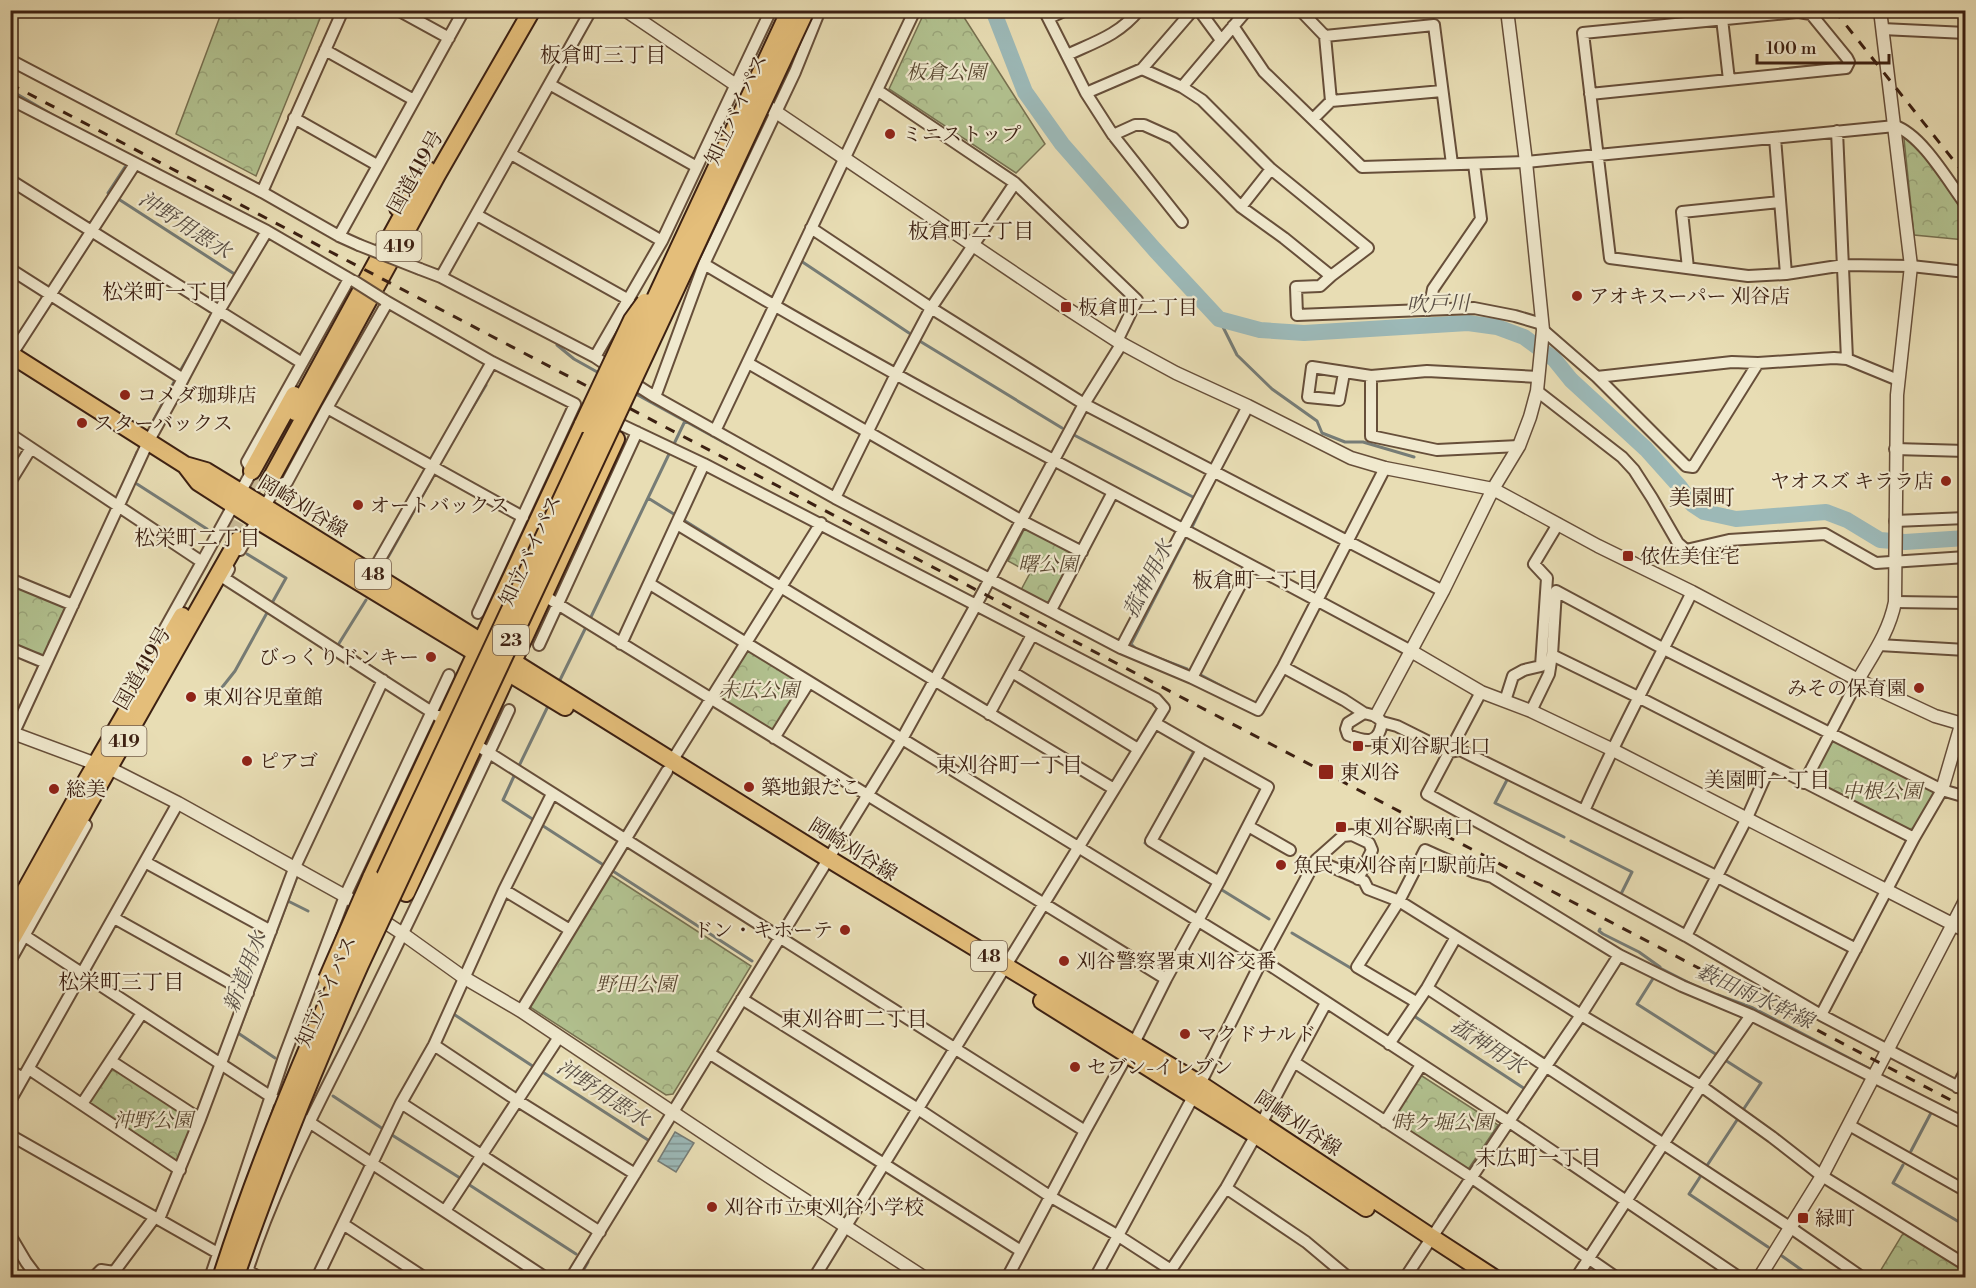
<svg xmlns="http://www.w3.org/2000/svg" width="1976" height="1288" font-family="'Libre Bodoni','Noto Serif JP',serif">
<style>
.park{fill:url(#park-crowns);stroke:#777151;stroke-width:1.5}
.water{fill:url(#water-rules);stroke:#767c76;stroke-width:1.5}
.lines{fill:none;stroke-linecap:round;stroke-linejoin:round}
.stream{stroke:#767c76;stroke-width:3}
.river{stroke:#9cb9b8;stroke-width:16}
.trunk-tunnel{stroke:#c6b794;stroke-width:16;stroke-dasharray:16 8;stroke-linecap:butt}
.minor-casing{stroke:#674f3a;stroke-width:14}
.tertiary-casing{stroke:#674f3a;stroke-width:15}
.primary-casing{stroke:#3c2012;stroke-width:20}
.trunk-casing{stroke:#3c2012;stroke-width:20}
.minor{stroke:#f0e9ce;stroke-width:10}
.tertiary{stroke:#f0e9ce;stroke-width:12}
.primary{stroke:#e4be7a;stroke-width:16}
.trunk{stroke:#e4be7a;stroke-width:16}
.rail{stroke:#3c2012;stroke-width:3;stroke-dasharray:10 10;stroke-linecap:butt}
.minor-bridge-casing{stroke:#674f3a;stroke-width:14;stroke-linecap:butt}
.trunk-bridge-casing{stroke:#3c2012;stroke-width:20;stroke-linecap:butt}
.minor-bridge{stroke:#f0e9ce;stroke-width:10}
.trunk-bridge{stroke:#e4be7a;stroke-width:16}
.poi-dot{fill:#8f2418;stroke:#f0e9ce;stroke-width:2}
.labels{text-anchor:middle;stroke-width:4.5;stroke-linejoin:round;paint-order:stroke}
.shield{fill:#f0e9ce;stroke:#725c4a;stroke-width:1.5}
.shield-label{font-size:18px;font-weight:bold;fill:#3c2012}
.park-label{font-size:20px;font-style:italic;fill:#5a4832;stroke:#f0e9ce}
.street-label{font-size:20px;fill:#3c2012;stroke:#f0e9ce}
.poi-label{font-size:20px;fill:#3c2012;stroke:#f0e9ce;text-anchor:start}
.neighbourhood-label{font-size:21px;fill:#3c2012;stroke:#f0e9ce}
.water-label{font-size:21px;font-style:italic;fill:#594e44;stroke:#f0e9ce}
.quarter-label{font-size:22px;fill:#3c2012;stroke:#f0e9ce}
</style>
<defs>
<pattern id="park-crowns" width="20" height="18" patternUnits="userSpaceOnUse" patternTransform="scale(1.5)"><rect width="20" height="18" fill="#b2c290"/><path d="M2 6a3 3 0 1 1 6 0M12 15a3 3 0 1 1 6 0" fill="none" stroke="#9aa67b"/></pattern>
<pattern id="water-rules" width="6" height="5" patternUnits="userSpaceOnUse" patternTransform="scale(1.5)"><rect width="6" height="5" fill="#9cb9b8"/><path d="M0 2.5h6" fill="none" stroke="#809694"/></pattern>
</defs>
<rect width="100%" height="100%" fill="#e8ddb4"/>
<filter id="stains"><feTurbulence type="fractalNoise" baseFrequency=".00333" numOctaves="4"/><feColorMatrix values="0 0 0 0 .2 0 0 0 0 .09 0 0 0 0 .02 0 0 0 .5 -.17"/></filter>
<radialGradient id="worn" r=".72"><stop offset=".6" stop-color="#630" stop-opacity="0"/><stop offset="1" stop-color="#630" stop-opacity=".3"/></radialGradient>
<path class="park" d="M222,11H323L256,176L176,134Z
M925,11H960L1045,144L1016,173L889,89Z
M1909,137L1965,210V240L1914,235L1904,139Z
M1025,528L1076,554L1049,605L1021,590L1030,573L1008,561Z
M10,583L68,607L44,657L11,643Z
M748,649L804,683L773,734L717,698Z
M1834,739L1933,789L1935,794L1915,832L1911,833L1813,783L1811,778L1830,740Z
M609,874L751,966L673,1094L666,1095L530,1007V1002Z
M115,1068L193,1119L194,1124L180,1161H176L89,1105V1101L110,1069Z
M1418,1075L1422,1076L1498,1125L1467,1171L1390,1122Z
M1907,1233L1965,1269V1277L1876,1278L1902,1235Z"/>
<path class="water" d="M675,1132L694,1143L676,1172L658,1161Z"/>
<g class="lines">
<path class="stream" d="M10,90L68,124
M108,193L125,167
M120,200L236,275
M801,261L909,333
M1219,319L1237,355L1272,389L1317,421L1322,433L1345,442H1363L1414,457
M918,340L1062,428
M557,345L574,359L599,373
M180,371L196,344
M634,393L727,444
M151,425L174,382
M1074,435L1193,497
M455,437L486,385
M673,446L685,421
M126,478L137,452
M137,484L207,529
M648,498L677,516
M682,519L778,579
M1192,527L1204,502
M247,554L286,578L272,603
M382,568L434,475
M366,600L338,645L389,678
M590,619L670,452
M1136,649L1131,644L1186,537
M1150,655L1187,669
M1197,673L1227,689
M558,684L587,625
M216,695L235,671L268,611
M518,768L549,704
M515,774L503,800L752,961
M1508,778L1495,803L1564,837
M1160,814L1193,753
M1147,838L1145,843L1210,883
M1571,841L1632,872L1621,894
M1222,890L1269,919
M290,902L308,911
M1600,929L1599,931L1603,934L1639,952L1660,967
M1292,933L1354,970
M1660,968L1695,986
M1654,977L1637,1004L1717,1055
M1718,995L1753,1008L1870,1069
M452,1013L534,1067
M1414,1016L1525,1089L1524,1090
M275,1058L238,1033L296,879
M1725,1060L1761,1083L1743,1110
M541,1071L648,1140
M1883,1076L1916,1093
M333,1096L383,1129
M392,1135L460,1178
M1911,1151L1932,1111
M1903,1165L1893,1183L1966,1226
M1706,1167L1739,1117
M1469,1172L1499,1126
M1702,1174L1689,1194L1768,1247
M468,1184L576,1254
M1439,1216L1462,1182
M1782,1256L1813,1278
M1407,1266L1416,1251
M579,1278L588,1262"/>
<path class="river" d="M993,10L1025,92L1062,144L1155,250L1219,319L1260,330L1304,333L1468,323L1497,327L1524,337L1554,359L1571,380L1646,449L1680,487L1692,504L1704,512L1736,519L1826,512L1847,520L1880,540L1905,542L1966,538"/>
<path class="trunk-tunnel" d="M229,535L260,476"/>
<defs>
<path id="minor" d="M398,10L449,38
M1044,10L1086,93L1113,135L1182,222
M1199,10L1221,40
M1300,10L1325,36L1434,25L1452,164
M1721,10L1729,80
M1049,18L1066,10
M1233,26L1264,72L1362,167L1526,162L1895,126C1922,135 1948,181 1966,205
M1882,29L1966,33
M1325,36L1331,101
M325,50L414,100
M1067,55C1095,42 1119,35 1139,10
M10,60L262,192L343,10
M551,85L697,167
M1182,87L1247,10
M877,90L1015,183L1137,300L1117,341
M1086,93L1142,69L1193,10
M1590,94L1846,68L1849,62L1847,58L1811,14L1798,12L1583,33L1610,258L1748,276L1786,274L1844,265L1911,266L1966,272
M10,99L267,231L353,281
M294,118L377,165
M1313,119L1331,101L1442,91
M1837,131L1847,359
M1113,135L1135,125H1144L1173,138L1241,207L1284,238L1331,276L1368,248L1271,169L1202,100L1182,87L1142,69
M1775,138L1786,274
M511,154L662,241
M10,180L302,363
M262,192L339,236L359,245
M1241,207L1271,169
M477,215L629,300
M811,228L931,308L1084,404L1443,591
M339,236L464,10
M704,264C935,402 1175,523 1411,651
M1688,268L1682,212L1780,202
M10,269L183,379L148,442L10,741
M420,269L441,277L595,357L614,370
M1331,276L1320,286L1296,287L1297,315L1474,308L1515,316L1542,324
M441,277L591,10
M384,300L492,362L575,404L478,613
M1429,310L1433,289L1481,219L1474,164
M1543,330L1597,377L1686,466L1693,467L1758,363
M10,357L135,164
M595,357L662,241L771,10
M748,363L1022,521L1082,552
M1344,373L1339,400L1308,397L1312,367L1371,376
M1597,377L1732,362L1758,363L1834,358L1847,359L1898,380
M183,379L219,311L267,231
M627,379L655,397L835,498L1121,648L1192,678L1258,710L1283,667L1385,468
M1537,391L1622,457L1634,470L1652,498L1678,543L1686,550L1729,540L1825,534L1876,563L1966,557
M655,397L704,264L795,72L820,10
M327,408L387,303
M609,419L704,464
M715,431L915,10
M10,434L202,562L252,471L247,462L349,279
M1519,446L1437,450L1371,436V376L1427,371L1538,377
M1895,449L1966,451
M10,482L31,448
M835,498L896,374L931,308L1015,183
M1895,521L1966,518
M677,524L1114,789
M240,550L277,485L287,482L327,408L523,517
M229,569L224,578L444,720
M372,573L492,362
M10,579L73,605
M650,584L1262,960L1508,1121L1740,1278
M543,595L1166,979L1219,882L1151,841L1202,750L1268,787L1219,882
M1895,602L1966,603
M1051,610L1113,492
M621,644L704,464L976,605L1084,404L1122,343
M539,645L637,432
M1879,645L1966,650
M10,648L46,663
M1121,648L1248,406
M148,659L202,562
M1283,667L1344,700L1364,713L1376,716L1382,722L1397,726L1449,752L1460,750L1716,876L1856,949
M1012,672L1138,749
M1192,678L1250,566
M1481,692L1427,794L1686,936L1821,1015
M1505,701L1513,676L1524,670L1541,666L1547,578L1534,564L1558,524
M1531,711L1549,674L1552,655
M1364,713L1348,723L1346,729L1348,735C1366,742 1379,745 1382,722
M989,714L1032,635
M1155,723L1202,750
M774,738L809,682
M475,744L1085,1131
M672,761L821,523
M1804,783L1858,680
M1942,790L1914,838L1821,1015L1966,1091
M1584,811C1617,736 1656,665 1692,592
M1248,826L1290,850
M1914,838L1640,698L1552,655L1556,591L1664,649L1942,790L1966,797
M1316,860L1364,881L1368,889L1399,901L1581,1015C1521,1102 1463,1190 1405,1278
M145,862L271,931
M504,890L570,930
M114,918L248,993
M25,936L276,1100
M1686,936L1746,820L1770,766
M1619,955L1581,1015L1701,1086L1772,1137L1822,1176L1966,1265
M10,961L86,825
M1427,988L1791,1228L1863,1278
M742,999L918,1109L1051,1197L1117,1235L1171,1270L1226,1188L1256,1135
M1416,1002L1357,967L1399,901L1425,850L1474,872L1492,877L1619,955L1682,986L1751,1015L1966,1124
M521,1011L667,771
M1389,1044L1427,988L1456,937
M434,1045L518,1101L635,1174
M709,1053L1021,1251
M111,1061L200,1119
M1294,1062L1326,1003
M29,1069L180,1170
M10,1071L23,1078
M1957,1087L1966,1070
M10,1101L178,803
M401,1103L600,1232
M82,1104L142,1013
M306,1120L546,1278
M1385,1122L1421,1065
M1261,1124L1294,1062L1472,1178L1617,1278
M1849,1125L1966,1191
M10,1135L223,1256
M1226,1188L1306,1242L1349,1278
M445,1211L559,1037
M159,1219L200,1119L294,869L383,680
M343,1224L425,1278
M10,1235L26,1262L38,1278
M242,1267L260,1278
M93,1278L101,1270L114,1272L155,1217
M210,1278L284,1057L345,896L449,675
M245,1278C273,1187 320,1102 362,1017C412,915 461,813 509,710
M317,1278L401,1103L434,1045L504,890L552,794
M571,1278L902,739L976,605L1156,699L1164,708L814,1278
M1007,1278L1085,1131L1137,1037L1166,979
M1095,1278L1200,1084L1262,960L1316,860L1343,836L1352,835L1369,843L1372,850L1358,879
M1576,1278L1701,1086L1751,1015"/>
<path id="tertiary" d="M625,10L1060,304L1117,341L1176,373L1248,406L1351,458L1385,468L1493,489L1598,546L1692,592L1858,680L1935,716L1966,725
M1411,651L1481,692L1531,711L1611,749L1966,931
M1858,680C1873,654 1889,632 1895,602L1897,395L1911,266L1880,10
M1376,716L1443,591L1493,489L1519,446L1530,417L1537,391L1543,330L1526,162L1507,10
M10,732L115,771L178,803L345,896L403,934L463,977L521,1011L762,1172L925,1278
M1942,790L1961,725
M1759,1278L1822,1176L1966,899"/>
<path id="primary" d="M10,354L185,465L206,471L265,507L829,859L1200,1084L1431,1237L1494,1278
M185,465L198,482L257,520L565,707
M1042,1001L1256,1135L1366,1208"/>
<path id="trunk" d="M398,208L428,170
M295,412L409,203
M252,471L294,395
M269,482L437,175L532,10
M371,878L583,424
M406,893L616,439
M10,918L85,783L182,616
M10,942L238,540"/>
</defs>
<use href="#minor" class="minor-casing"/>
<use href="#tertiary" class="tertiary-casing"/>
<use href="#primary" class="primary-casing"/>
<use href="#trunk" class="trunk-casing"/>
<use href="#minor" class="minor"/>
<use href="#tertiary" class="tertiary"/>
<use href="#primary" class="primary"/>
<use href="#trunk" class="trunk"/>
<path class="rail" d="M1834,10L1966,176
M10,84L1966,1108"/>
<defs>
<path id="minor-bridge" d="M359,245L420,269
M354,281L384,300"/>
<path id="trunk-bridge" d="M583,424L632,320L645,302
M327,979L371,878
M221,1278C281,1091 367,915 450,738C562,495 677,253 790,10
M235,1278C272,1171 314,1068 360,965L806,10"/>
</defs>
<use href="#minor-bridge" class="minor-bridge-casing"/>
<use href="#trunk-bridge" class="trunk-bridge-casing"/>
<use href="#minor-bridge" class="minor-bridge"/>
<use href="#trunk-bridge" class="trunk-bridge"/>
</g>
<g class="poi-dot">
<circle cx="890" cy="134" r="6"/>
<circle cx="1577" cy="296" r="6"/>
<rect x="1060" y="301" width="12" height="12" rx="3"/>
<circle cx="125" cy="395" r="6"/>
<circle cx="82" cy="423" r="6"/>
<circle cx="1946" cy="481" r="6"/>
<circle cx="358" cy="505" r="6"/>
<rect x="1622" y="550" width="12" height="12" rx="3"/>
<circle cx="431" cy="657" r="6"/>
<circle cx="1919" cy="688" r="6"/>
<circle cx="191" cy="697" r="6"/>
<rect x="1352" y="740" width="12" height="12" rx="3"/>
<circle cx="247" cy="761" r="6"/>
<rect x="1318" y="764" width="16" height="16" rx="3"/>
<circle cx="749" cy="787" r="6"/>
<circle cx="54" cy="789" r="6"/>
<rect x="1335" y="821" width="12" height="12" rx="3"/>
<circle cx="1281" cy="865" r="6"/>
<circle cx="845" cy="930" r="6"/>
<circle cx="1064" cy="961" r="6"/>
<circle cx="1185" cy="1034" r="6"/>
<circle cx="1075" cy="1067" r="6"/>
<circle cx="712" cy="1207" r="6"/>
<rect x="1797" y="1212" width="12" height="12" rx="3"/>
</g>
<g class="labels">
<g class="shield">
<rect x="376.5" y="231" width="45" height="30" rx="4.5"/>
<rect x="355" y="559" width="36" height="30" rx="4.5"/>
<rect x="493" y="625" width="36" height="30" rx="4.5"/>
<rect x="101.5" y="726" width="45" height="30" rx="4.5"/>
<rect x="971" y="941" width="36" height="30" rx="4.5"/>
</g>
<g class="shield-label">
<text x="399" y="252">419</text>
<text x="373" y="580">48</text>
<text x="511" y="646">23</text>
<text x="124" y="747">419</text>
<text x="989" y="962">48</text>
</g>
<g class="park-label">
<text x="946" y="79">板倉公園</text>
<text x="1048" y="571">曙公園</text>
<text x="759" y="697">末広公園</text>
<text x="1882" y="798">中根公園</text>
<text x="636" y="991">野田公園</text>
<text x="153" y="1127">沖野公園</text>
<text x="1443" y="1129">時ケ堀公園</text>
</g>
<g class="street-label">
<text transform="translate(736 109) rotate(-65)" y="7">知立バイパス</text>
<text transform="translate(415 172) rotate(-61)" y="7">国道419号</text>
<text transform="translate(303 506) rotate(31)" y="7">岡崎刈谷線</text>
<text transform="translate(530 550) rotate(-65)" y="7">知立バイパス</text>
<text transform="translate(142 668) rotate(-60)" y="7">国道419号</text>
<text transform="translate(853 849) rotate(32)" y="7">岡崎刈谷線</text>
<text transform="translate(326 991) rotate(-66)" y="7">知立バイパス</text>
<text transform="translate(1298 1123) rotate(34)" y="7">岡崎刈谷線</text>
</g>
<g class="poi-label">
<text x="902" y="141">ミニストップ</text>
<text x="1589" y="303">アオキスーパー 刈谷店</text>
<text x="1078" y="314">板倉町二丁目</text>
<text x="137" y="402">コメダ珈琲店</text>
<text x="94" y="430">スターバックス</text>
<text x="1934" y="488" text-anchor="end">ヤオスズ キララ店</text>
<text x="370" y="512">オートバックス</text>
<text x="1640" y="563">依佐美住宅</text>
<text x="419" y="664" text-anchor="end">びっくりドンキー</text>
<text x="1907" y="695" text-anchor="end">みその保育園</text>
<text x="203" y="704">東刈谷児童館</text>
<text x="1370" y="753">東刈谷駅北口</text>
<text x="259" y="768">ピアゴ</text>
<text x="1340" y="779">東刈谷</text>
<text x="761" y="794">築地銀だこ</text>
<text x="66" y="796">総美</text>
<text x="1353" y="834">東刈谷駅南口</text>
<text x="1293" y="872">魚民 東刈谷南口駅前店</text>
<text x="833" y="937" text-anchor="end">ドン・キホーテ</text>
<text x="1076" y="968">刈谷警察署東刈谷交番</text>
<text x="1197" y="1041">マクドナルド</text>
<text x="1087" y="1074">セブン-イレブン</text>
<text x="724" y="1214">刈谷市立東刈谷小学校</text>
<text x="1815" y="1225">緑町</text>
</g>
<g class="neighbourhood-label">
<text x="603" y="62">板倉町三丁目</text>
<text x="971" y="238">板倉町二丁目</text>
<text x="165" y="299">松栄町一丁目</text>
<text x="197" y="545">松栄町二丁目</text>
<text x="1255" y="587">板倉町一丁目</text>
<text x="1009" y="772">東刈谷町一丁目</text>
<text x="1767" y="787">美園町一丁目</text>
<text x="121" y="989">松栄町三丁目</text>
<text x="854" y="1026">東刈谷町二丁目</text>
<text x="1538" y="1165">末広町一丁目</text>
</g>
<g class="water-label">
<text transform="translate(185 225) rotate(33)" y="7">沖野用悪水</text>
<text transform="translate(1438 304) rotate(-2)" y="7">吹戸川</text>
<text transform="translate(1148 579) rotate(-63)" y="7">菰神用水</text>
<text transform="translate(245 972) rotate(-69)" y="7">新道用水</text>
<text transform="translate(1755 996) rotate(25)" y="7">薮田雨水幹線</text>
<text transform="translate(1488 1046) rotate(33)" y="7">菰神用水</text>
<text transform="translate(603 1093) rotate(33)" y="7">沖野用悪水</text>
</g>
<g class="quarter-label">
<text x="1702" y="505">美園町</text>
</g>
</g>
<rect width="1976" height="1288" fill="none" stroke="#e8ddb4" stroke-width="36"/>
<rect x="12" y="12" width="1952" height="1264" fill="none" stroke="#3c2012" stroke-width="3"/>
<rect x="18" y="18" width="1940" height="1252" fill="none" stroke="#3c2012" stroke-width="1.5"/>
<path d="M1757 54v9h132v-9" fill="none" stroke="#3c2012" stroke-width="3"/>
<text x="1766" y="54" font-size="18" fill="#3c2012" stroke="#f0e9ce" stroke-width="4.5" paint-order="stroke">100 m</text>
<rect width="100%" height="100%" filter="url(#stains)"/>
<rect width="100%" height="100%" fill="url(#worn)"/>
</svg>
